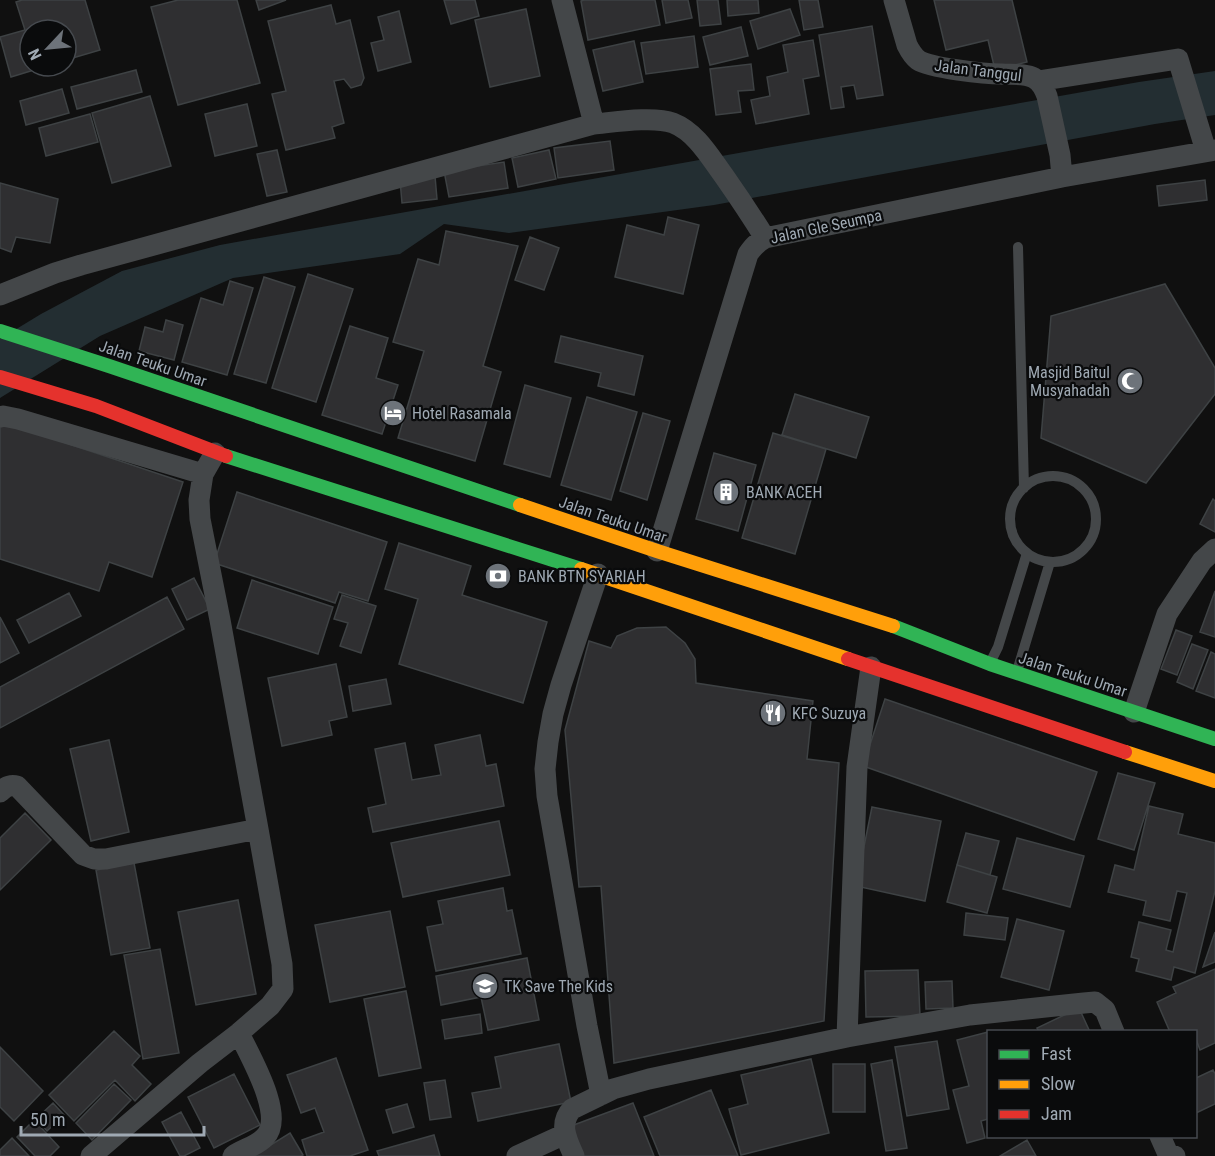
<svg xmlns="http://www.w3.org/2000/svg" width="1215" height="1156" font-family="'Roboto Condensed',sans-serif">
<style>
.water{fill:#232e32}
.building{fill:#2f2f31;stroke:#3e4244;stroke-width:1.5}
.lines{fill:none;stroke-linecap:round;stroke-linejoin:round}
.lane{stroke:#444749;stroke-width:10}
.street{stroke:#444749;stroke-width:21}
.fast{stroke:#30b455;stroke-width:14}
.slow{stroke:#ff9f0a;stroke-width:14}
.jam{stroke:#e5322d;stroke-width:14}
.labels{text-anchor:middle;stroke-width:4.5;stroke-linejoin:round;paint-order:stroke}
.street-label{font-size:16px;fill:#9fa9b3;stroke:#0a0b0c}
.poi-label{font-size:16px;fill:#9fa9b3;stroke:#0a0b0c;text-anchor:start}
</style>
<rect width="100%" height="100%" fill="#101010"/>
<path class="water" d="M1215,71V115L1155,124L714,205L509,233L444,224L400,254L233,278L100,336L0,398V339L41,314L122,271L220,245L1139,82Z"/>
<path class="building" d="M22,0H85L100,50L66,60V30H30V66H47L11,77L0,37L25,30L16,2Z
M178,0H237L260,83L178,105L151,7Z
M256,0H286L259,10Z
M444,0H475L479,16L451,24Z
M584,0H655L660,25L588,40L581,1Z
M662,0H688L692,18L666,23Z
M697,0H718L721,24L700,26Z
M727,0H758L759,13L728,16Z
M799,0H818L823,27L804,30Z
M934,0H1012L1027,62L995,70L988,40L946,50Z
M331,5L336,24L350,20L364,78L361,85L351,88L344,79L334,81L344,123L332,127L335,138L286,150L272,94L286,91L268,21Z
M526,9L540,76L490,87L475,20Z
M790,9L800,35L758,49L750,21Z
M399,11L411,62L378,71L371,43L384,40L378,17Z
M872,26L883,95L857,99L854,85L841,87L844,107L831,109L819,35Z
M741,27L748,56L710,65L703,37Z
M694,36L698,67L646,74L641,43Z
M813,40L819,76L803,79L809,114L756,124L751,100L770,96L767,77L788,72L783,45Z
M634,41L643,82L603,91L593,50Z
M751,64L754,90L738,91L741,112L716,115L710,69Z
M136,70L142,92L77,109L71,87Z
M62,89L69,113L26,125L20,101Z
M150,96L171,166L112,183L92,113Z
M247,104L257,146L215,156L205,114Z
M90,114L98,142L46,156L39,128Z
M610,141L614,170L558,178L554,148Z
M277,150L287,192L267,196L257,154Z
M549,150L556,179L518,187L512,158Z
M504,162L508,188L449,197L444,171Z
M435,176L437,199L402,203L400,180Z
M1205,180L1207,200L1159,206L1157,186Z
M0,183L58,199L50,243L16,237L11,252L0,248Z
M668,217L699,225L683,294L615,277L627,225L664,235Z
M446,231L518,246L483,366L501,372L475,461L398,438L424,351L393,342L418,259L439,265Z
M530,237L559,248L544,290L515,280Z
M308,274L353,289L316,402L272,388Z
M264,277L295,287L266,383L234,374Z
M230,281L253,288L227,375L182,362L201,298L223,305Z
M1165,284L1215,368V394L1146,483L1041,438L1051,316Z
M166,320L183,325L174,360L139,351L145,327L163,332Z
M350,326L388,338L376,378L398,385L382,434L322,415Z
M561,336L643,356L634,395L598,386L601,373L555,362Z
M525,385L571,398L550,477L504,464Z
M795,394L869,417L856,458L782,435Z
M587,397L637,412L611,500L561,485Z
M643,413L670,421L647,500L620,491Z
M0,421L183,482L152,577L109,562L99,591L0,559Z
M773,433L826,449L795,554L742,538Z
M714,453L756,465L738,531L696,519Z
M237,492L387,542L368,601L339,592L335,603L214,563Z
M1213,499L1215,501V532L1200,524Z
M399,543L471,566L462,595L547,622L523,703L399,664L418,599L385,589Z
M194,578L210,609L187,620L172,589Z
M252,580L333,607L318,654L237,628Z
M1215,591V637L1200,632Z
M69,593L81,616L29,643L17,620Z
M342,595L376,606L361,653L340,646L348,623L334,619Z
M167,597L184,629L0,728V687Z
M0,617L19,653L0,663Z
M666,627L685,643L695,659L696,683L813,701L807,759L839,763L824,1021L614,1063L601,886L579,887L565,730L589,641L611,648L617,636L637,628Z
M1176,630L1192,636L1177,675L1161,669Z
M1192,644L1208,650L1193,689L1177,682Z
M1211,652L1215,654V698L1196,691Z
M336,664L347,717L329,721L332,735L282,746L268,678Z
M386,679L391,704L353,711L349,686Z
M885,699L1097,772L1074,840L863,766Z
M480,735L486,766L496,764L504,806L373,832L368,808L386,804L375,749L405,743L412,780L441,775L435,745Z
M109,740L129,832L91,841L70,749Z
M1118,773L1155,783L1134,850L1098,839Z
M1149,806L1183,814L1178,834L1215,843V891L1195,973L1174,967L1171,980L1136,971L1139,959L1131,957L1139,922L1171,930L1166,950L1173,952L1187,893L1177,891L1170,921L1143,915L1146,901L1108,892L1115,865L1134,870Z
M872,807L941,821L925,901L856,886Z
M25,813L51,840L0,890V838Z
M499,821L510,875L403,897L391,843Z
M966,833L999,841L990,875L957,865Z
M1017,838L1084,856L1070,907L1003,889Z
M134,863L150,948L111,955L96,870Z
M957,865L997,877L987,913L947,902Z
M503,888L507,911L512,910L521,954L436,971L427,927L443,924L438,901Z
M238,900L256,994L196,1005L178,912Z
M390,911L405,987L330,1002L315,925Z
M966,913L1008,918L1005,940L964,935Z
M1017,919L1064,931L1049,990L1001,977Z
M1215,932V962L1203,967Z
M160,949L179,1053L143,1059L124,955Z
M527,958L539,1020L488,1030L481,997L441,1005L436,976Z
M1215,969V1043L1200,1050L1196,1039V1032H1170L1157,1002L1176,993L1173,987Z
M918,970L920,1016L866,1017L865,971Z
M952,981L953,1008L926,1009L925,982Z
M406,991L421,1068L379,1076L364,999Z
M1079,1008L1090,1032H1039L1037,1028Z
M480,1014L482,1033L445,1039L442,1020Z
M114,1031L140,1056L132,1065L151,1084L135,1101L115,1080L74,1121L49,1095Z
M988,1032V1119L981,1121L985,1138L967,1143L953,1090L969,1086L957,1040Z
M937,1041L949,1109L907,1116L895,1047Z
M559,1044L571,1102L478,1121L472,1093L501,1088L495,1057Z
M0,1047L43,1091L14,1121L0,1107Z
M336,1058L368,1150L350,1156H307L302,1140L324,1132L315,1108L301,1113L287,1075Z
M811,1059L829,1133L741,1155L729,1109L748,1104L741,1075Z
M892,1060L907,1148L886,1151L871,1064Z
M833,1064H865V1112H833Z
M1213,1070L1215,1074V1104L1196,1113V1078Z
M234,1074L260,1125L214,1148L188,1097Z
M445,1080L451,1117L430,1120L424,1083Z
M114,1084L131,1100L92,1140L76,1123Z
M711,1090L738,1156H660L644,1117Z
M53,1103L64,1115L47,1131L36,1119Z
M633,1103L654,1156H583L571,1126Z
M407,1104L414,1127L393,1133L386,1110Z
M181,1112L200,1148L184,1156H180L162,1122Z
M34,1120L59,1147L50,1156H35L17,1137Z
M290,1133L303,1155L301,1156H253Z
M434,1135L440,1156H379L377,1151Z
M12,1138L29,1156H0V1150Z
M1027,1140L1036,1156H1000Z"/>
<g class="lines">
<path class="lane" d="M1018,247L1024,488
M1010 519a43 43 0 1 1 86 0a43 43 0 1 1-86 0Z
M991,661L998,647L1027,553
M1018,668L1050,562"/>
<path class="street" d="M562,0L594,124
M894,0L907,45C910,51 913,56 918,60C930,68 985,74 1001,74C1011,75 1025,73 1034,78C1041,82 1045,90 1047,96L1060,155L1062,177
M1038,81L1178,59L1206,151
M0,295L55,273L81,265L594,124C615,122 654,116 673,123C696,132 710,157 724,176C738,196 752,217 765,238
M0,417L3,416L18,419L203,474
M657,551L748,254C753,247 757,242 765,238L1062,177L1215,150
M598,574L561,685L553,714L548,742L545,769L547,796L587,1026L601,1095
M1134,712L1167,614L1202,561L1215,549
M0,792C5,787 10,784 17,786L83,855L94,859H106L258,829
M847,1037L857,767L871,667
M1160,1136L1168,1154L1175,1156
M91,1156L200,1063L239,1033L270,1006L283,989L282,964L258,829L220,620L200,519L199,500L203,474L215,453
M233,1156C243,1149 257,1146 265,1137C286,1116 249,1055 239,1033
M517,1156L565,1134
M574,1156C567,1140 558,1124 572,1109L613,1089L649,1079L847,1037L970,1015L1084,1003L1095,1002L1105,1010L1114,1032"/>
<path class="fast" d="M0,331L109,366L520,505
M226,456L581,569
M893,626L990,664L1215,739"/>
<path class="slow" d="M520,505L657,551L893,626
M581,569L848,659
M1125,752L1215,781"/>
<path class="jam" d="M0,377L96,406L226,456
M848,659L1125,752"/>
</g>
<defs>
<symbol id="mosque-disc" viewBox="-11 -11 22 22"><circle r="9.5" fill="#6d737a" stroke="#0a0b0c"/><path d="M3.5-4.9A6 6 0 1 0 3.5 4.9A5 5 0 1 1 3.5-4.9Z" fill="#fff"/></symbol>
<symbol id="hotel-disc" viewBox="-11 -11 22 22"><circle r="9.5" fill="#6d737a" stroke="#0a0b0c"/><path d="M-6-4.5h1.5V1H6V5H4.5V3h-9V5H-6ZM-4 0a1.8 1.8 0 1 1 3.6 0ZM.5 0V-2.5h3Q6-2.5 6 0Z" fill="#fff"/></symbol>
<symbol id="building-disc" viewBox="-11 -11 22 22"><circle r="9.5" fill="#6d737a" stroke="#0a0b0c"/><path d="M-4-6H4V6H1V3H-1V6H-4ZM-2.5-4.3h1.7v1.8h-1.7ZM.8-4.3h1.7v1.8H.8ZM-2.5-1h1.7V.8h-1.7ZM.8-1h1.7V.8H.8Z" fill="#fff"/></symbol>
<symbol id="bank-disc" viewBox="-11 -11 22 22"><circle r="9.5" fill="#6d737a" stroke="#0a0b0c"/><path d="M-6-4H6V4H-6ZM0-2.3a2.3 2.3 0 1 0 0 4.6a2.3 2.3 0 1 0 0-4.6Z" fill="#fff"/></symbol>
<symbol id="restaurant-disc" viewBox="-11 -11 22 22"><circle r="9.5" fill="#6d737a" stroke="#0a0b0c"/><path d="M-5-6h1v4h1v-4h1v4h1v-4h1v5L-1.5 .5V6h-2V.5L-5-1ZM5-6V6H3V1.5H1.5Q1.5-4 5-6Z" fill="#fff"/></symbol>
<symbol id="school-disc" viewBox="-11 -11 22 22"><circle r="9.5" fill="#6d737a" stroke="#0a0b0c"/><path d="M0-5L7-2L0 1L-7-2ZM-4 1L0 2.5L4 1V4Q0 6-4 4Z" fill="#fff"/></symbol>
</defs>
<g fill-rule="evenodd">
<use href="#mosque-disc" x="1115" y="366" width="30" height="30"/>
<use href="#hotel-disc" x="378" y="398" width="30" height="30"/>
<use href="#building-disc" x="711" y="477" width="30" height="30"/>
<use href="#bank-disc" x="483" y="561" width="30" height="30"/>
<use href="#restaurant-disc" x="758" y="698" width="30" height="30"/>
<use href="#school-disc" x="470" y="971" width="30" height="30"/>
</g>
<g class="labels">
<g class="street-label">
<text transform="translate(978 70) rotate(7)" y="6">Jalan Tanggul</text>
<text transform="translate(826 226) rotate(-12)" y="6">Jalan Gle Seumpa</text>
<text transform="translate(153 363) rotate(19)" y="6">Jalan Teuku Umar</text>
<text transform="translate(613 519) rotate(19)" y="6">Jalan Teuku Umar</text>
<text transform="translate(1073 674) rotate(18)" y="6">Jalan Teuku Umar</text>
</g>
<g class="poi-label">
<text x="1110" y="378" text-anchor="end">Masjid Baitul<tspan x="1110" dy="18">Musyahadah</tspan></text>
<text x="412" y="419">Hotel Rasamala</text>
<text x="746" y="498">BANK ACEH</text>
<text x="518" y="582">BANK BTN SYARIAH</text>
<text x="792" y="719">KFC Suzuya</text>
<text x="504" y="992">TK Save The Kids</text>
</g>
</g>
<rect x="987" y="1030" width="210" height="108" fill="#0a0b0c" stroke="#464a4f" stroke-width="1.5"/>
<rect x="999" y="1050" width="30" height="9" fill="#30b455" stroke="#464a4f" stroke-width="1.5"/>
<text x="1041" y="1060" font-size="18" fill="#9fa9b3">Fast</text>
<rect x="999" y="1080" width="30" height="9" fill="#ff9f0a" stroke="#464a4f" stroke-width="1.5"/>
<text x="1041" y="1090" font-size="18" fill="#9fa9b3">Slow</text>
<rect x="999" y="1110" width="30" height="9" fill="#e5322d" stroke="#464a4f" stroke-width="1.5"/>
<text x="1041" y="1120" font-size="18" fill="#9fa9b3">Jam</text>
<g transform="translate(48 48) rotate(244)"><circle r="28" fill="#0a0b0c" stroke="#464a4f" stroke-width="1.5"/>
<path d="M0-4.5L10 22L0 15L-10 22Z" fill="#6d737a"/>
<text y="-9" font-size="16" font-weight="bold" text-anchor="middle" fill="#9fa9b3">N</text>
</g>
<path d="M21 1126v9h183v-9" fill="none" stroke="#9fa9b3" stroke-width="3"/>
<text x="30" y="1126" font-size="18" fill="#9fa9b3" stroke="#0a0b0c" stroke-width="4.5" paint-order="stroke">50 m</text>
</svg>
